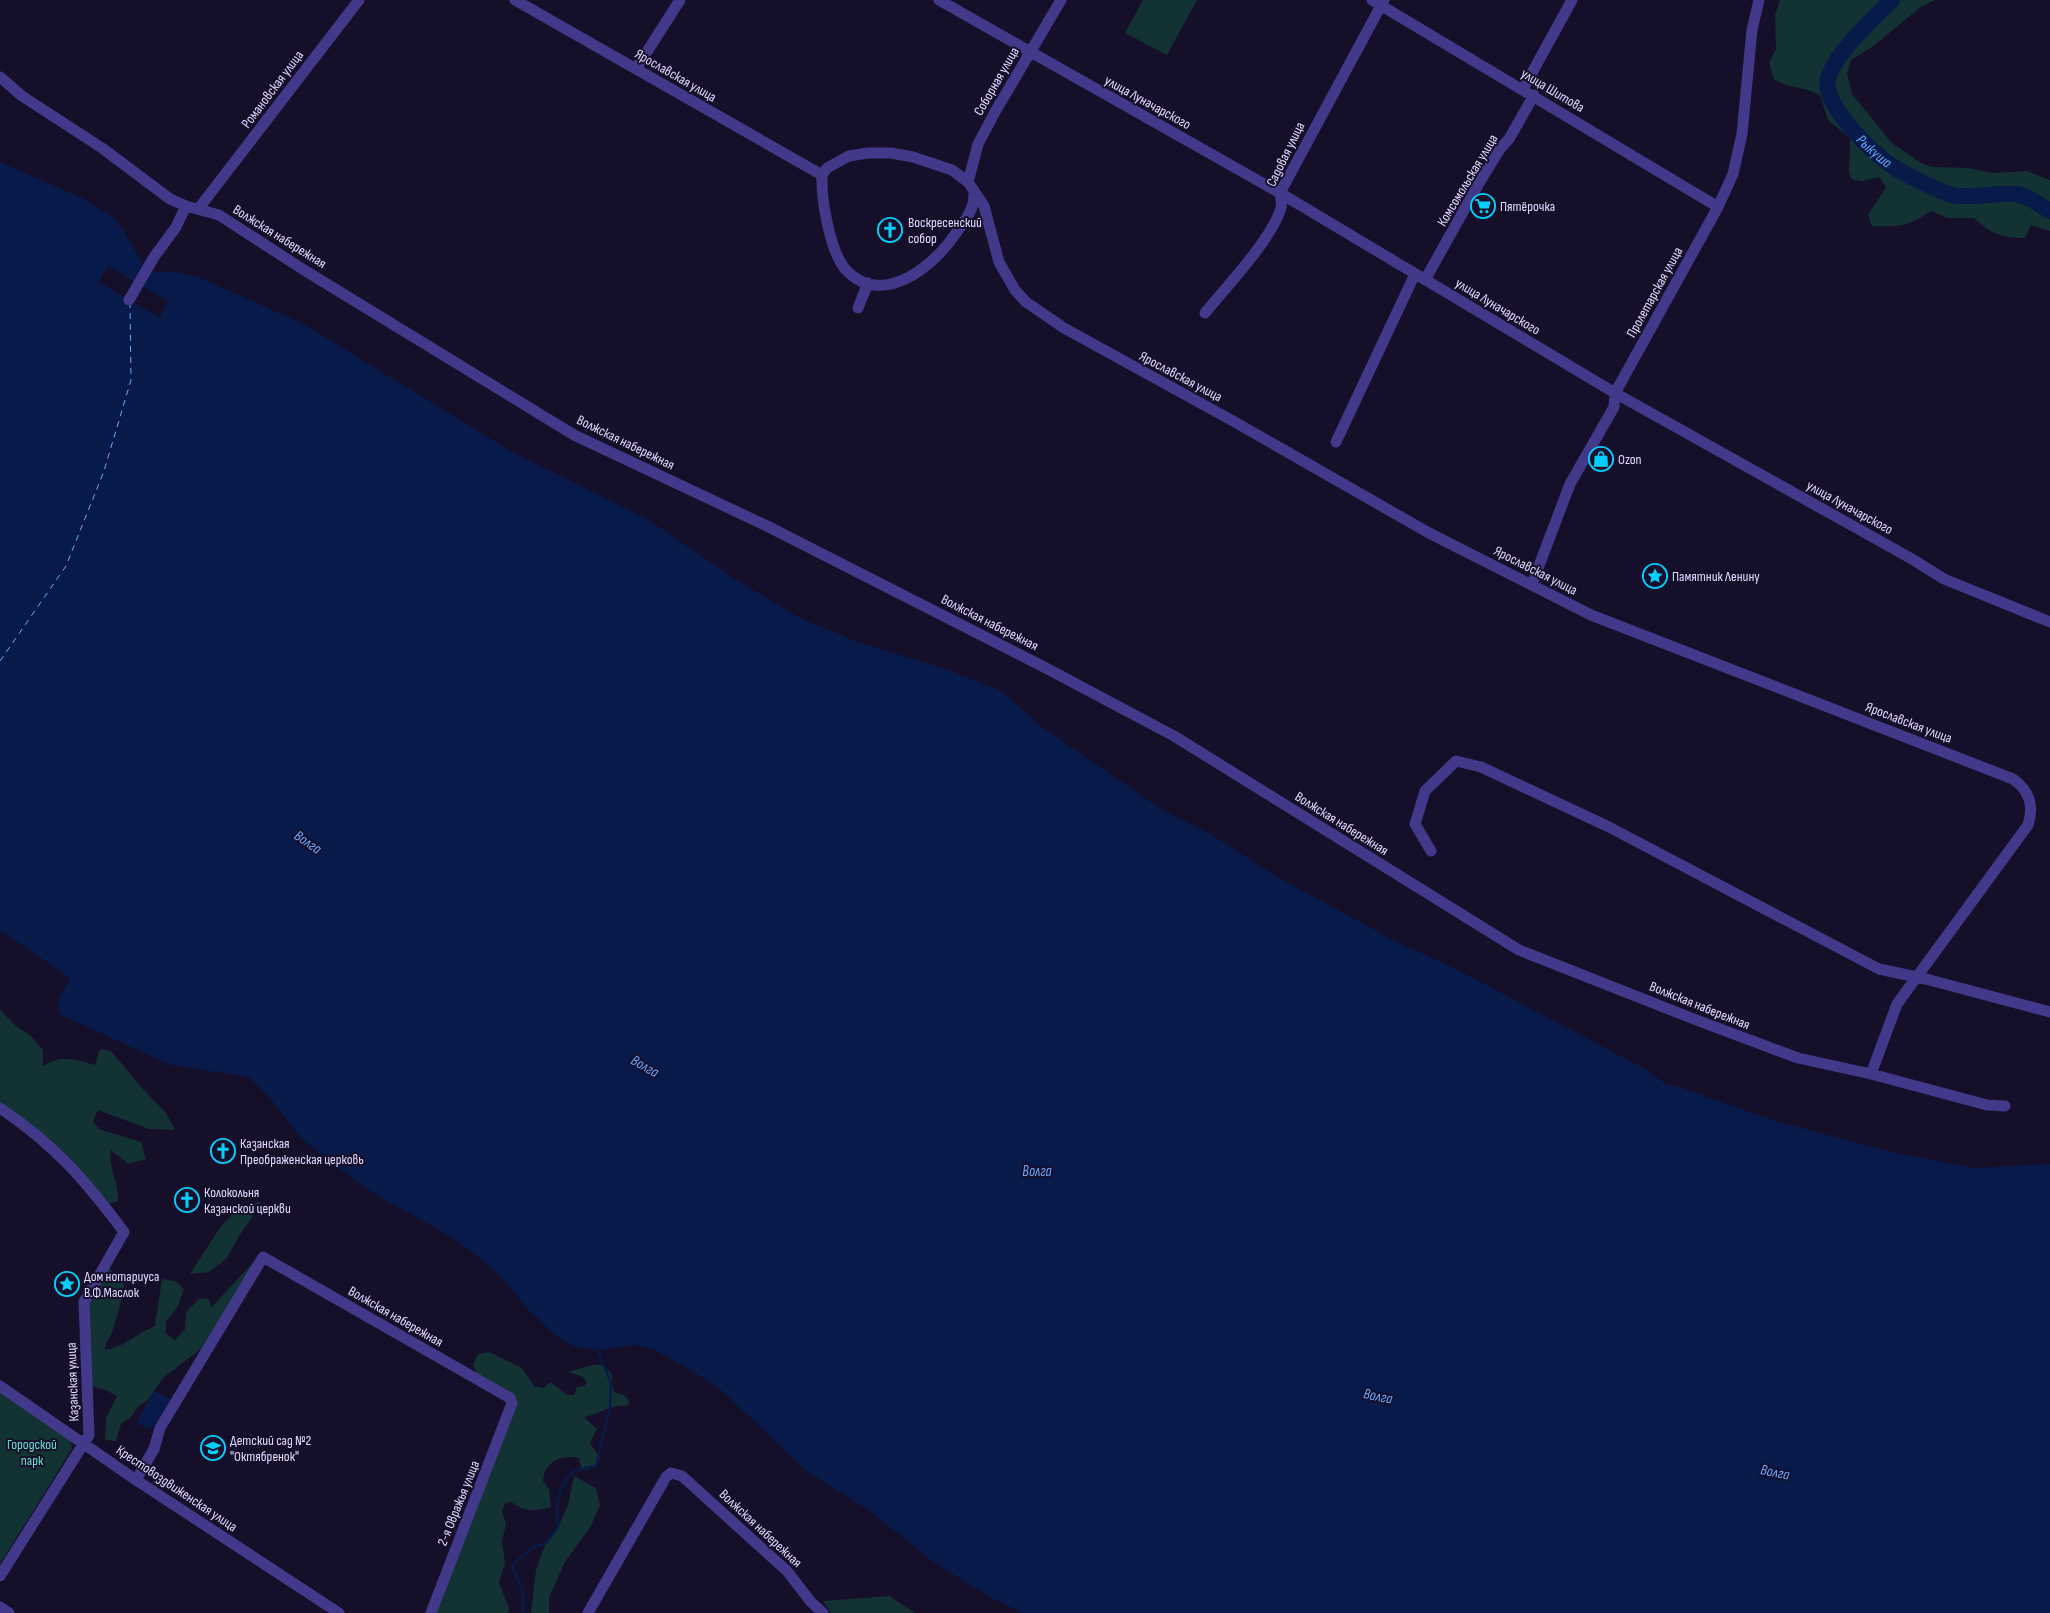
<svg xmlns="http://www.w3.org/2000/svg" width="2050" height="1613" font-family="'Sofia Sans Condensed',sans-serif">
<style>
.green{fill:#123234}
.water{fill:#081a49}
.pier{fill:#160f29}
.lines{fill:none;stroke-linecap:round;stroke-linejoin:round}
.stream{stroke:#081a49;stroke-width:2.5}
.river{stroke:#081a49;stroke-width:16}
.ferry{stroke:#6af;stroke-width:1;stroke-dasharray:6 5;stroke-linecap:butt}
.minor{stroke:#43398a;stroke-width:11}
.labels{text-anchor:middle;stroke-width:4;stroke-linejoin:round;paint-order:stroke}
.street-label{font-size:14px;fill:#e0d8ff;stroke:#160f29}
.poi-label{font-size:14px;fill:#e0d8ff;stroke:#160f29;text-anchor:start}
.park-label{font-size:14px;fill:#5ee5cf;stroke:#160f29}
.water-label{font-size:15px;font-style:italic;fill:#6af;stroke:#160f29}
</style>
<rect width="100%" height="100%" fill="#160f29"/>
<path class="green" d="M1143,0H1197L1167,55L1125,33Z
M1780,0H1935L1921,7L1872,47L1851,60L1847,74L1852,94L1892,143L1921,163L1933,167L1968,168L1993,173L2027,171L2050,180V231L2031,225L2025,238C2002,238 1991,234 1974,218H1947L1931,211C1908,227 1899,227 1872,226L1868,215L1886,187L1879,177L1862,181L1852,179L1849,173L1850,138L1828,120L1820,95C1803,86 1791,89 1774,79L1769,62L1776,49L1775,15Z
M0,1010L17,1027L30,1035L43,1050V1066C63,1055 73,1059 95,1065L100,1049L111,1051L141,1087L166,1113L175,1130L149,1129L98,1110L93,1121L99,1129L141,1142L146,1159L128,1164L111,1150C108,1167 119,1183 118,1201L108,1204L0,1106Z
M261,1201L259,1207L241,1233L226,1259L209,1272L190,1274L221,1226L236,1211Z
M256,1259L206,1345L163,1378L148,1400L138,1406L132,1416L121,1424L116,1441L105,1440L106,1418L117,1396L103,1389L90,1386L86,1303L107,1266L124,1282C123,1299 117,1316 112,1332C109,1339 105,1342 105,1350C124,1347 138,1333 155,1326L162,1279L175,1281L184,1289L178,1306L166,1322V1334L175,1340L185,1329L186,1312L199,1299L208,1298L212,1307Z
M489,1352L522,1368L534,1386L543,1388L551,1382L567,1395H574L577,1387L584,1386L587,1382L583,1377L568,1372L592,1365H602L611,1373L614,1392L624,1395L630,1402L627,1406C610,1404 601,1414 584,1417L597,1429L590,1443L600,1458L596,1466L588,1470L581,1467L579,1458C568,1455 553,1458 546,1469C544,1472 544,1477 543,1481L549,1489L551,1507C533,1512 526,1512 511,1502L505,1503L502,1511L506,1524L502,1541L505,1563L499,1582L509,1608L508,1613H433L515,1403L479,1379L473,1365L478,1354Z
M0,1392L67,1438L71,1442L72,1449L0,1564Z
M574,1476L596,1488L600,1505L591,1526L565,1562L549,1598V1613H531L536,1570L546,1543L558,1527L568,1505Z
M889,1596L915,1613H831L823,1601Z"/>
<path class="water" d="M0,162L82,198L113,217L124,231L144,267L150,272H175L196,276L302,323L514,453L646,518L732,577L800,618L858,642L946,669L1001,691L1045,729L1164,811L1209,833L1279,878L1397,942L1454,968L1647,1070L1667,1085L1679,1087L1779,1122L1896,1153L1975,1168L2050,1164V1613H1023L988,1596L935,1563L867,1509L805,1470L719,1388L689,1369L653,1349L634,1345L598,1350L576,1347L556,1336L529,1310L499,1275L467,1248L441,1231L378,1196L342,1171L302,1139L272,1100L249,1077L171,1065L61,1015C52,1000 66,990 70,978L3,932H0Z
M154,1391L169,1398L170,1401L154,1426L147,1428L136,1423Z"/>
<path class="pier" d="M108,266L168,301L160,318L99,282Z"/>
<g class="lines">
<path class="stream" d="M523,1613V1592L512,1565L532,1548L546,1543L558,1527C556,1509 557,1485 573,1472C578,1468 589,1468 596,1466L610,1408L611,1383L597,1348"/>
<path class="river" id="s1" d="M1892,0C1873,19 1835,53 1828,79C1822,105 1873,154 1894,167C1902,173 1943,193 1952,195C1969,199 1998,192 2016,194C2027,195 2041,206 2050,211"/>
<path class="ferry" d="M0,661L66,566L104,471L131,380L130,305"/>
<path class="minor" d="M515,0L822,175L827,168L849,156L868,153H891L913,157L952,170L968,182L984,206L999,262L1015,290L1026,302L1064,328L1233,421L1429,533L1591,615L2013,779C2030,791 2034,806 2028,825L1897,1004L1871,1074
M939,0L1280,193L1615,393L1912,559L1944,579L2050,622
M1372,0L1718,207
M636,69L680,0
M0,77L22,96L102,148L170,199L186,206L219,215L304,270L574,435L767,526L1044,667L1174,736L1519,950L1699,1021L1798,1058L1871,1074L1987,1105L2005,1106
M1523,89L1572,0
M822,175C821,199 830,252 846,270C883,309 935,265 956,233C965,220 975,209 974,193
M968,182L978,144L995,112L1061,0
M199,208L359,0
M1425,280L1478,185L1500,149L1509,139L1534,95
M129,300L154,257L176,227L186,206
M858,308L868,283
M1205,313C1226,287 1272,239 1281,208C1282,204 1281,198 1280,193L1384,0
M1336,442L1415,274
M1532,584L1570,484L1614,407L1615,393L1718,207L1733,174L1742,134L1752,30L1759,0
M1431,851L1415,824L1425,791L1456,761L1481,767L1609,827L1879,969L1926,979L2050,1012
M0,1108C54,1144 86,1181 124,1232L84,1302L89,1435L0,1576
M0,1386L136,1480L339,1613
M136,1480L154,1449L160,1428L263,1257L510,1398L512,1403L431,1613
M0,1607L9,1613
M588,1613L666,1477L671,1473L682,1476L787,1571L811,1602L823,1613"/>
</g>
<defs>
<symbol id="supermarket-ring" viewBox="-11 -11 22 22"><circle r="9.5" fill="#160f29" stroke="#04cfff" stroke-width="1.5"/><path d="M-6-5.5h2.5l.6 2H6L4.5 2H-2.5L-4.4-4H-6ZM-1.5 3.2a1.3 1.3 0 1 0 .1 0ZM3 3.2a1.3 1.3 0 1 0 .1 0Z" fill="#04cfff"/></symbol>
<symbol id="church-ring" viewBox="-11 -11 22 22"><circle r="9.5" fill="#160f29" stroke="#04cfff" stroke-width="1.5"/><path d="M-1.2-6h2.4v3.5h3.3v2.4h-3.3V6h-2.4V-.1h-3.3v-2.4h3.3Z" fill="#04cfff"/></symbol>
<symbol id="shop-ring" viewBox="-11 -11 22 22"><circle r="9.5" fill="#160f29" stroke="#04cfff" stroke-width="1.5"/><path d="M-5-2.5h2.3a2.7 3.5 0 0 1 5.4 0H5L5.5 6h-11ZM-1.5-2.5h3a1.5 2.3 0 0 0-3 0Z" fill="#04cfff"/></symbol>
<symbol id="sight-ring" viewBox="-11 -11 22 22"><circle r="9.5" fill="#160f29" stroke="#04cfff" stroke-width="1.5"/><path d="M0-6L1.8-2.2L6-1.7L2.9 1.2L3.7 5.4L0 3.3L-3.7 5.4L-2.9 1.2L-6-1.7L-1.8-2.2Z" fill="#04cfff"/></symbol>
<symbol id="school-ring" viewBox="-11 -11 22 22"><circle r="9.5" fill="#160f29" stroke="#04cfff" stroke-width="1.5"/><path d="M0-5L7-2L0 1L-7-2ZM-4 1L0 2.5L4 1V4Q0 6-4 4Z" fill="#04cfff"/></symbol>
</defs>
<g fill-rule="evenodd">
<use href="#supermarket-ring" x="1469" y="192" width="28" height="28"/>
<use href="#church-ring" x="876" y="216" width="28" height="28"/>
<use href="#shop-ring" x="1587" y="445" width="28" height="28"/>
<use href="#sight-ring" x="1641" y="562" width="28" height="28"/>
<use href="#church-ring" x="209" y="1137" width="28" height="28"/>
<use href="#church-ring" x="173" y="1186" width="28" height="28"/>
<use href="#sight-ring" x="53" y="1270" width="28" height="28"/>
<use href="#school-ring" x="199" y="1434" width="28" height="28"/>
</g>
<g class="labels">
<g class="street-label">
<text transform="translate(676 75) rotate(30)" y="5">Ярославская улица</text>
<text transform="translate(996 81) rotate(-60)" y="5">Соборная улица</text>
<text transform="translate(272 89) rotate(-53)" y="5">Романовская улица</text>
<text transform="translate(1553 90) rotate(31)" y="5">улица Шитова</text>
<text transform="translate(1148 102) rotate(29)" y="5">улица Луначарского</text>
<text transform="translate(1285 154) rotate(-64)" y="5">Садовая улица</text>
<text transform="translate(1467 180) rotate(-59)" y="5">Комсомольская улица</text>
<text transform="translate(280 236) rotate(32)" y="5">Волжская набережная</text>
<text transform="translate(1654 292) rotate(-61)" y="5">Пролетарская улица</text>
<text transform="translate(1498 306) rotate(31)" y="5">улица Луначарского</text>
<text transform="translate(1181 376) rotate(28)" y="5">Ярославская улица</text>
<text transform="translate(626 442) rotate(26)" y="5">Волжская набережная</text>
<text transform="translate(1850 507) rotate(29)" y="5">улица Луначарского</text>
<text transform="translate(1536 570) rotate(27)" y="5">Ярославская улица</text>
<text transform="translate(990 622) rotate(27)" y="5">Волжская набережная</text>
<text transform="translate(1909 722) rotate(21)" y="5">Ярославская улица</text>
<text transform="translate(1342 823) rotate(32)" y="5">Волжская набережная</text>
<text transform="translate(1700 1005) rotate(22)" y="5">Волжская набережная</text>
<text transform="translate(396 1316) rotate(30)" y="5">Волжская набережная</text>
<text transform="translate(72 1382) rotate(-92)" y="5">Казанская улица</text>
<text transform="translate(177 1488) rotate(34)" y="5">Крестовоздвиженская улица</text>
<text transform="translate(458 1503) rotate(-68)" y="5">2-я Овражья улица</text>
<text transform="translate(761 1528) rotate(43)" y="5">Волжская набережная</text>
</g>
<g class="poi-label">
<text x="1500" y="211">Пятёрочка</text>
<text x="908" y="227">Воскресенский<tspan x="908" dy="16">собор</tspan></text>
<text x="1618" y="464">Ozon</text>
<text x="1672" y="581">Памятник Ленину</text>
<text x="240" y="1148">Казанская<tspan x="240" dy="16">Преображенская церковь</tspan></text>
<text x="204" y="1197">Колокольня<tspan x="204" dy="16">Казанской церкви</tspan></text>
<text x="84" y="1281">Дом нотариуса<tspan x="84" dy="16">В.Ф.Маслок</tspan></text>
<text x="230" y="1445">Детский сад №2<tspan x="230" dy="16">"Октябренок"</tspan></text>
</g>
<g class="park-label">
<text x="32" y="1449">Городской<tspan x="32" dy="16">парк</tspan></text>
</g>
<g class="water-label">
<text dy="5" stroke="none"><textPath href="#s1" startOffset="191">Рыкуша</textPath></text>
<text transform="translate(308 842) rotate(34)" y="5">Волга</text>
<text transform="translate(645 1066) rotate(30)" y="5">Волга</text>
<text x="1037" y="1176">Волга</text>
<text transform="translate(1378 1396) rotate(11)" y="5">Волга</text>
<text transform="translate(1775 1472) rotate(11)" y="5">Волга</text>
</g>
</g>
</svg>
